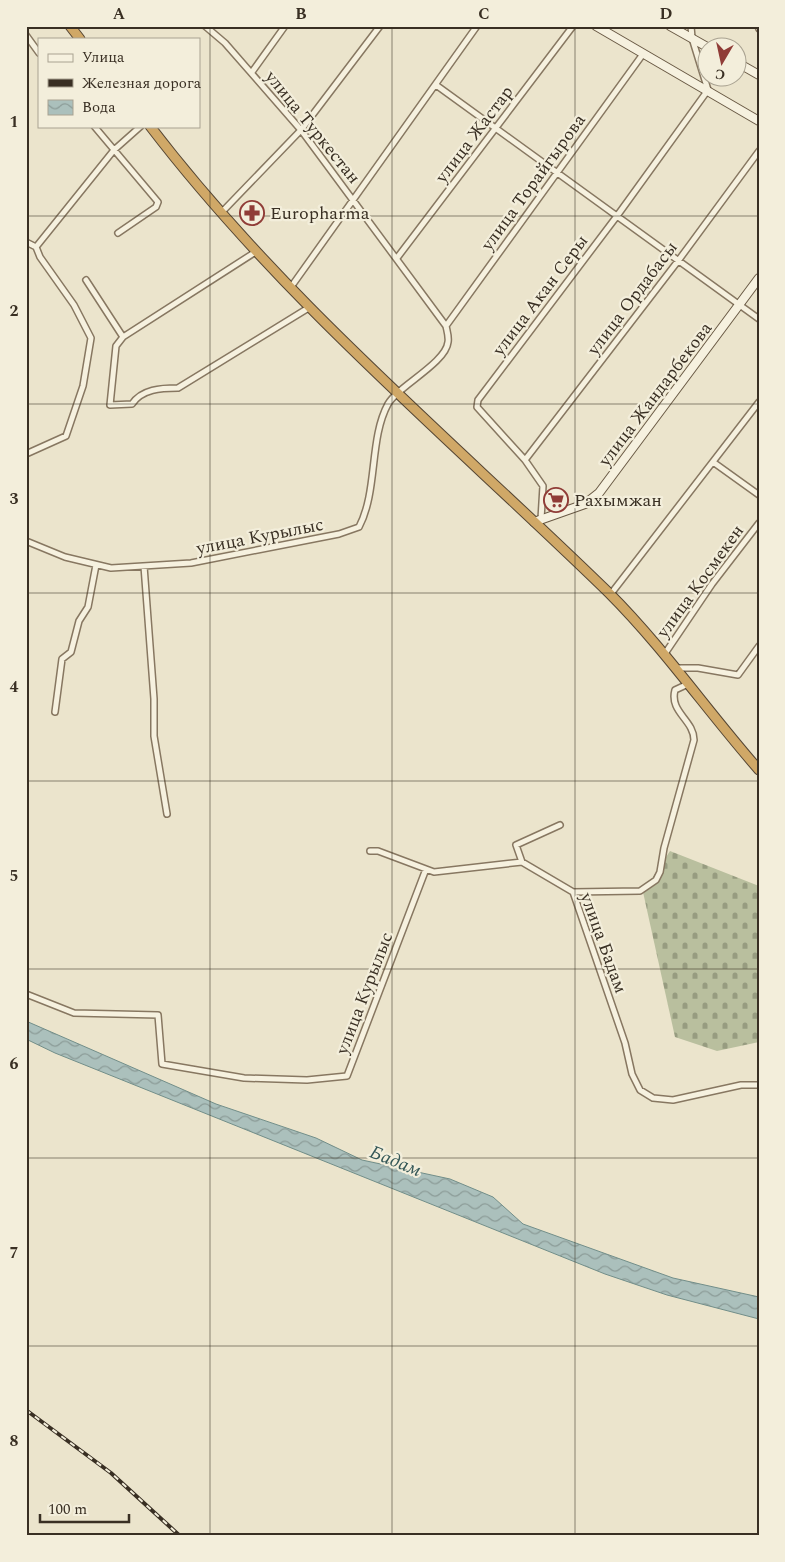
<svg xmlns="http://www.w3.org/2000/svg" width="785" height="1562" font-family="Spectral,serif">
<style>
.cemetery{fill:url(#cemetery-stones)}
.water{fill:url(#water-waves);stroke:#728e89}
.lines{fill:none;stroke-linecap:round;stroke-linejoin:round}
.street-casing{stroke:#877761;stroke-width:8}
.secondary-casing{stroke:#695944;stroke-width:10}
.highway-casing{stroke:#554634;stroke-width:11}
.street{stroke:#f6f1df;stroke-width:5}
.secondary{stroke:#f6f1df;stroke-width:8}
.highway{stroke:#d0a867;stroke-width:9}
.rail-casing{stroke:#392f23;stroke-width:4}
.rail{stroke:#f3eedb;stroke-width:2;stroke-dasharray:5.5;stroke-linecap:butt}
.grid{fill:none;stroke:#392f23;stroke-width:1;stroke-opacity:0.55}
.labels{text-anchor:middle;stroke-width:4.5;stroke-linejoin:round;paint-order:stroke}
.street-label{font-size:18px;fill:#392f23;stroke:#f3eedb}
.poi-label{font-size:18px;fill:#392f23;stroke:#f3eedb;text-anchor:start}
.water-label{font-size:19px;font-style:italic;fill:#345757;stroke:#f3eedb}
.neatline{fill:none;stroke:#392f23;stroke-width:2}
.grid-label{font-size:16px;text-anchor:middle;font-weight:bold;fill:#392f23}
</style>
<defs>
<pattern id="cemetery-stones" width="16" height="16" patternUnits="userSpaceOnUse" patternTransform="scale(1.25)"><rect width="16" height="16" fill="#b9bf9e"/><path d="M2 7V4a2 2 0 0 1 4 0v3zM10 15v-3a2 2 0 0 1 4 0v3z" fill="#979c80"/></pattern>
<pattern id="water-waves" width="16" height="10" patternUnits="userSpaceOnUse" patternTransform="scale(1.25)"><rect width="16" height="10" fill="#abc0bc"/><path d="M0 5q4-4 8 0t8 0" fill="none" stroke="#8c9c98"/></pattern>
</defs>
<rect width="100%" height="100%" fill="#ebe4cc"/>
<path class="cemetery" d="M670,851L759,886V1042L717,1051L675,1037L643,892Z"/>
<path class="water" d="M26,1021L216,1104L316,1138L362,1160L450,1179L493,1197L523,1224L673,1278L759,1297V1319L667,1295L605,1274L55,1053L26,1039Z"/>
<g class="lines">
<defs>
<path id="street" d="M758,26L759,29
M26,35L39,53
M252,72L285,26
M436,85L759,319
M94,126L158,202L156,207L118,233
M222,212L301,130L380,26
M26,242L36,247L114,150L141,126
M397,258L573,26
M86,280L123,337L257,251
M291,287L477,26
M446,326L643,54
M123,337L116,346L110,405L132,404C142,389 161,388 178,388L310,307
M26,454L66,436L83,386L91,338L74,305L40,257L36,247
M525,460L678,261L759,151
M713,462L759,495
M541,519L543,486L525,460L477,407L478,400L617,216L708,90L692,38L691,26
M26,541L65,557L111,568L191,563L339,534L359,527C378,491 369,439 388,404C397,387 446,363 448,342C449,337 447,331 446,326L301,130L225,43L205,26
M144,566L154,699V736L167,814
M610,595L759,402
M664,655L712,584L759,523
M676,668H698L738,675L759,646
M55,712L62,659L71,652L79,621L88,607L96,565
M370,851H378L434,872L522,862L573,892L625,1043L632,1074L640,1090L653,1098L673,1100L741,1085H759
M522,862L516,845L560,825
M573,892L640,891L656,880L660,872L664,848L694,740C694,720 669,712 675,690L688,684
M26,994L74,1013L158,1015L162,1064L244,1078L307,1080L347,1076L426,869"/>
<path id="secondary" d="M596,26L759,121
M670,26L709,48
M738,63L759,75
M534,522L585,504L599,493L759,278"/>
<path id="highway" d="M70,26L80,39
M150,126C283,300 453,441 609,593C664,648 708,712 759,770"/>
</defs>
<use href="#street" class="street-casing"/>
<use href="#secondary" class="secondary-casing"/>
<use href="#highway" class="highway-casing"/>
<use href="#street" class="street"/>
<use href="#secondary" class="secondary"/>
<use href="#highway" class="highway"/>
<defs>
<path id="rail" d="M26,1410L111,1473L180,1536"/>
</defs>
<use href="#rail" class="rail-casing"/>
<use href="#rail" class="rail"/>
</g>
<path class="grid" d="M210,26V1536M392,26V1536M575,26V1536M26,216H759M26,404H759M26,593H759M26,781H759M26,969H759M26,1158H759M26,1346H759"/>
<defs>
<symbol id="pharmacy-ring" viewBox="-11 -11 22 22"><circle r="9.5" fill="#f3eedb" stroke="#903c37" stroke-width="1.5"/><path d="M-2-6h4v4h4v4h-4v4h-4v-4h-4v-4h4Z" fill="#903c37"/></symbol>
<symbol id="supermarket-ring" viewBox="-11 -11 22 22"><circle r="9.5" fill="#f3eedb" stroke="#903c37" stroke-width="1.5"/><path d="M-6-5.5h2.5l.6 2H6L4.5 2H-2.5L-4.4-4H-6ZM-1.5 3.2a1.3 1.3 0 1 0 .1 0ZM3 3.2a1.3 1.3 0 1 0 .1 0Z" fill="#903c37"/></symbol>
</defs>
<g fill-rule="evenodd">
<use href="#pharmacy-ring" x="238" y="199" width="28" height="28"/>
<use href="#supermarket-ring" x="542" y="486" width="28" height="28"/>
</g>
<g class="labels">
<g class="street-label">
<text transform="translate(313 127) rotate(51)" y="6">улица Туркестан</text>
<text transform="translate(474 134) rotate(-53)" y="6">улица Жастар</text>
<text transform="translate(533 182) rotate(-54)" y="6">улица Торайгырова</text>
<text transform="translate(540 295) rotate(-53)" y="6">улица Акан Серы</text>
<text transform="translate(632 298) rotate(-53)" y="6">улица Ордабасы</text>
<text transform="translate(655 394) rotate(-53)" y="6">улица Жандарбекова</text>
<text transform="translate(260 536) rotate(-11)" y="6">улица Курылыс</text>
<text transform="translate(700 581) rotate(-54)" y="6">улица Космекен</text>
<text transform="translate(604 943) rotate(70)" y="6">улица Бадам</text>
<text transform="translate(364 993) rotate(-69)" y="6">улица Курылыс</text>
</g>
<g class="poi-label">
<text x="270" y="219">Europharma</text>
<text x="574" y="506">Рахымжан</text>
</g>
<g class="water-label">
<text transform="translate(396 1160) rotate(22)" y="7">Бадам</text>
</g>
</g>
<rect width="785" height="1562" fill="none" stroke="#f3eedb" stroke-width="55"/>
<rect x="38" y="38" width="162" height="90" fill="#f3eedb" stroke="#a9a291"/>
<rect x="48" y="54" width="25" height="8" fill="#f6f1df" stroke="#a9a291"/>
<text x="82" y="62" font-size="15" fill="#392f23">Улица</text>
<rect x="48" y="79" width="25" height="8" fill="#392f23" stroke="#a9a291"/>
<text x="82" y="88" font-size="15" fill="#392f23">Железная дорога</text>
<rect x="48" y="100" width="25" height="15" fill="url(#water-waves)" stroke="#a9a291"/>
<text x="82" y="112" font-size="15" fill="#392f23">Вода</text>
<g transform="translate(722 62) rotate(189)"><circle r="24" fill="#f3eedb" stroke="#a9a291"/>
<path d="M0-4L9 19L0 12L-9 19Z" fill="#903c37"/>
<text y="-8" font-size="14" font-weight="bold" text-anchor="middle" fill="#392f23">С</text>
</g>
<path d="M40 1514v8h89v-8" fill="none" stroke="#392f23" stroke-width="2.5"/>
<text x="48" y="1514" font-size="15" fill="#392f23" stroke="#f3eedb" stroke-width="4" paint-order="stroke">100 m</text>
<rect x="28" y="28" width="730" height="1506" class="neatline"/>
<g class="grid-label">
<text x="119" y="19">A</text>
<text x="301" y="19">B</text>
<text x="484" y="19">C</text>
<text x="666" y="19">D</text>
<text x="14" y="127">1</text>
<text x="14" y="316">2</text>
<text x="14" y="504">3</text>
<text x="14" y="692">4</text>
<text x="14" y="881">5</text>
<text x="14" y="1069">6</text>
<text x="14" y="1258">7</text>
<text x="14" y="1446">8</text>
</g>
</svg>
